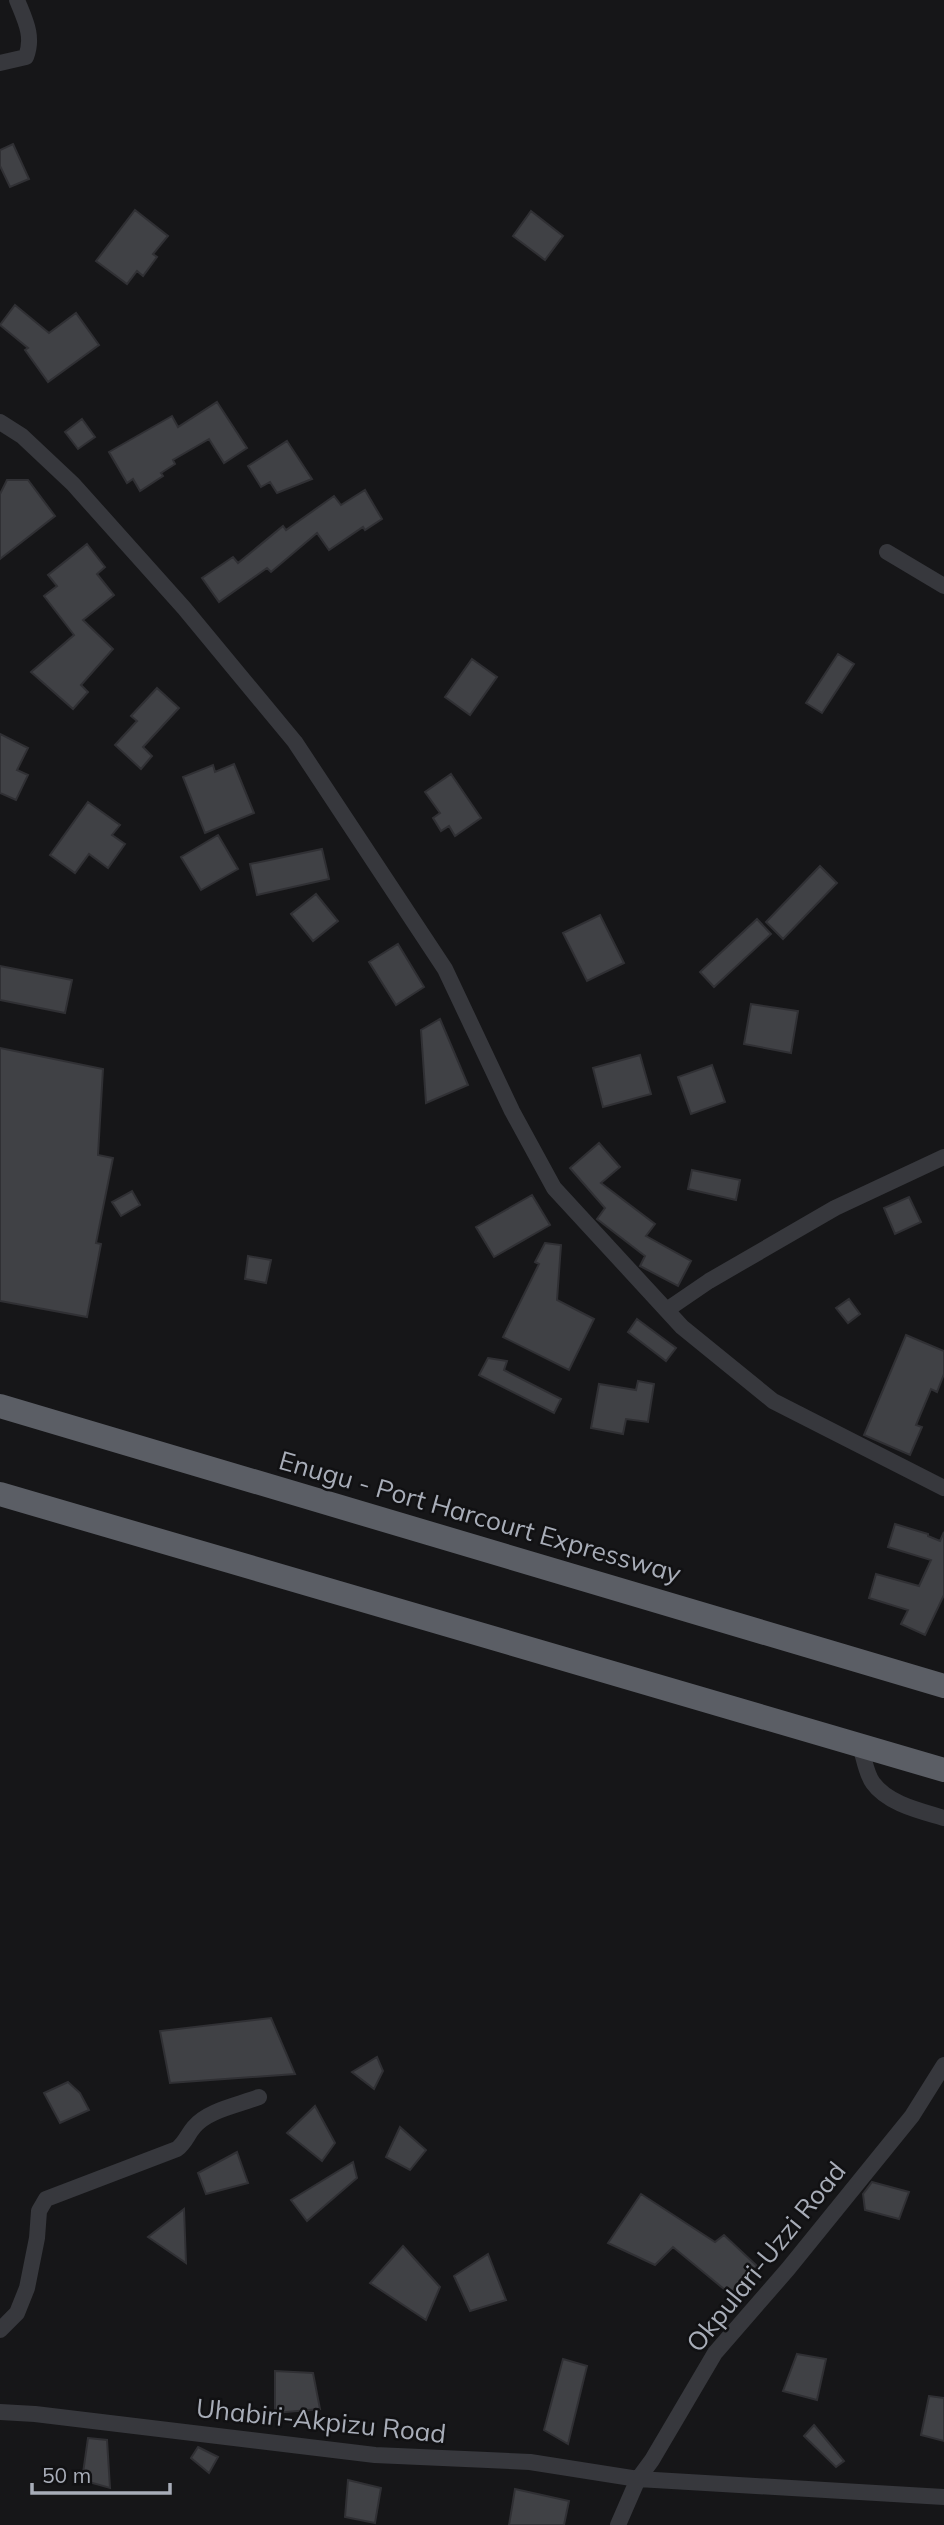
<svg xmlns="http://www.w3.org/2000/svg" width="944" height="2525" font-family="Mulish,sans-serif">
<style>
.building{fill:#404145;stroke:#303034;stroke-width:2}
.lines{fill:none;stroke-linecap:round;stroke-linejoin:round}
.minor{stroke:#37383d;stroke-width:16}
.trunk{stroke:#5b5e65;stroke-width:24}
.labels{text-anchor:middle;stroke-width:5;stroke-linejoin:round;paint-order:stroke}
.street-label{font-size:26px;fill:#a8adb8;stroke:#111113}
</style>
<rect width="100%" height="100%" fill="#161618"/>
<path class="building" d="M13,144L29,179L10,187L0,166V150Z
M135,210L168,236L153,254L157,257L143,276L137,271L127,284L96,261Z
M531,211L563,236L545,260L513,236Z
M15,305L49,333L76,313L99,345L48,382L25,350L28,348L0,325Z
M217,402L247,448L224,463L209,439L173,460L175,464L161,473L163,476L140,491L133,479L127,483L109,452L172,416L178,427Z
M82,419L95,437L78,449L65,432Z
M287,441L312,479L277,493L270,482L261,487L248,466Z
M7,480H28L55,516L0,559V494Z
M365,490L382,519L365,530L363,527L329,550L317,533L271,572L267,568L219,602L202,578L233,557L238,563L283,526L286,530L334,496L341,505Z
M87,544L105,567L97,574L114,595L83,620L113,649L81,685L88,692L73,709L31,672L74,635L44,596L57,586L48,575Z
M838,654L854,664L822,713L806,703Z
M472,659L497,677L470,715L445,697Z
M157,688L179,708L143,747L152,756L141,769L115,745L137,721L131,716Z
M0,734L28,748L17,770L28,775L16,800L0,793Z
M234,764L254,813L205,833L183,777L213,765L215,772Z
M451,774L481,818L455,836L449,826L441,831L433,818L440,813L425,792Z
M88,802L120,825L112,835L125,844L108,868L89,854L75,873L50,855Z
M218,835L238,869L201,890L181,857Z
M322,849L329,879L257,895L250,864Z
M820,866L837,883L783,939L766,922Z
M316,894L338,921L313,941L291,914Z
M600,915L624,963L587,981L563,933Z
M757,919L771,934L714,987L700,972Z
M398,944L424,987L396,1005L369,962Z
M0,966L72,980L65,1013L0,1000Z
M751,1004L798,1011L791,1053L744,1044Z
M440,1019L468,1085L426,1103L421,1030Z
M0,1048L103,1069L98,1155L113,1158L96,1243L101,1244L87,1317L0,1301Z
M640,1055L651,1094L603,1107L593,1068Z
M712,1065L725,1102L691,1114L678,1077Z
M599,1143L620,1167L601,1183L655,1224L646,1236L691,1261L678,1286L640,1266L645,1256L597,1219L605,1208L570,1168Z
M692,1170L740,1180L736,1200L688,1189Z
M132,1191L140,1205L121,1216L112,1202Z
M532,1195L550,1225L494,1257L476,1227Z
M909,1197L921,1222L895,1234L884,1208Z
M545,1243L561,1245L557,1300L594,1319L569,1370L503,1337L539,1264L535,1262Z
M248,1256L271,1260L266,1283L245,1279Z
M849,1299L860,1314L848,1323L836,1308Z
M637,1319L676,1348L666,1361L628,1332Z
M906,1335L944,1351V1374L937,1392L931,1389L916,1425L922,1427L910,1455L864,1435Z
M488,1358L507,1361L504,1370L561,1399L554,1413L479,1375Z
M638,1381L654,1384L648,1422L626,1419L623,1434L591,1428L599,1384L636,1390Z
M895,1524L928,1534V1536L940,1541L944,1532V1595L925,1635L901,1624L908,1610L869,1598L876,1574L919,1586L931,1560L888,1547Z
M271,2018L295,2074L170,2083L160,2031Z
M377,2057L383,2071L374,2089L352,2072Z
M68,2082L80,2093L89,2110L60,2123L44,2093Z
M315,2106L335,2143L322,2161L287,2133Z
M400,2127L426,2150L410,2170L386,2157Z
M237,2152L248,2183L206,2194L198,2173Z
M353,2162L357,2178L307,2221L291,2200Z
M872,2182L909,2192L899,2219L865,2210L863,2194Z
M641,2194L715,2242L724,2235L757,2266L730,2294L673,2247L655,2265L608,2243Z
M184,2209L186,2263L148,2237Z
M403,2246L440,2287L426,2320L370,2283Z
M488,2254L506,2300L470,2311L454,2276Z
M797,2354L826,2359L817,2400L783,2391Z
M563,2359L587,2366L568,2444L544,2430Z
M275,2371L313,2373L320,2409L275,2413Z
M929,2396L944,2398V2441L921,2435Z
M814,2425L844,2461L836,2467L804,2436Z
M88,2438L107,2440L110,2488L82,2480Z
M198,2447L218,2457L209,2473L191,2458Z
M348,2480L381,2488L375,2523L345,2517Z
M515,2489L569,2501L564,2525H509Z"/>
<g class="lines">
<path class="minor" d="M0,63L26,57C34,36 25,20 17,0
M0,422L22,436L73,484L184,608L295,742L445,969L512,1111L554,1188L682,1327L773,1401L944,1488
M887,552L944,586
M668,1309L709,1281L835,1208L944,1157
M860,1746C864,1757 866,1774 873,1783C888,1804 921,1811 944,1818
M0,2330L17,2313L27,2288L37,2238L39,2211L46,2199L177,2149C186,2142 187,2135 194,2127C208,2110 239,2105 259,2097
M0,2412L35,2414L375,2455L530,2462L638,2479L944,2497
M618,2525L638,2479L652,2460L715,2353L788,2269L912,2116L944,2065"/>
<path class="trunk" d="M0,1406L944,1686
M0,1494L944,1770"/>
</g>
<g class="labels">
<g class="street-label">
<text transform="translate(480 1517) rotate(16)" y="9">Enugu - Port Harcourt Expressway</text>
<text transform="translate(766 2257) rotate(-51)" y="9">Okpulari-Uzzi Road</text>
<text transform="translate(321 2421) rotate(6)" y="9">Uhabiri-Akpizu Road</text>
</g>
</g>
<path d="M32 2483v10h138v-10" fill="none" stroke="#a8adb8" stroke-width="3.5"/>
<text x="42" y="2483" font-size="21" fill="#a8adb8" stroke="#111113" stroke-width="5" paint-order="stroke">50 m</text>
</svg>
